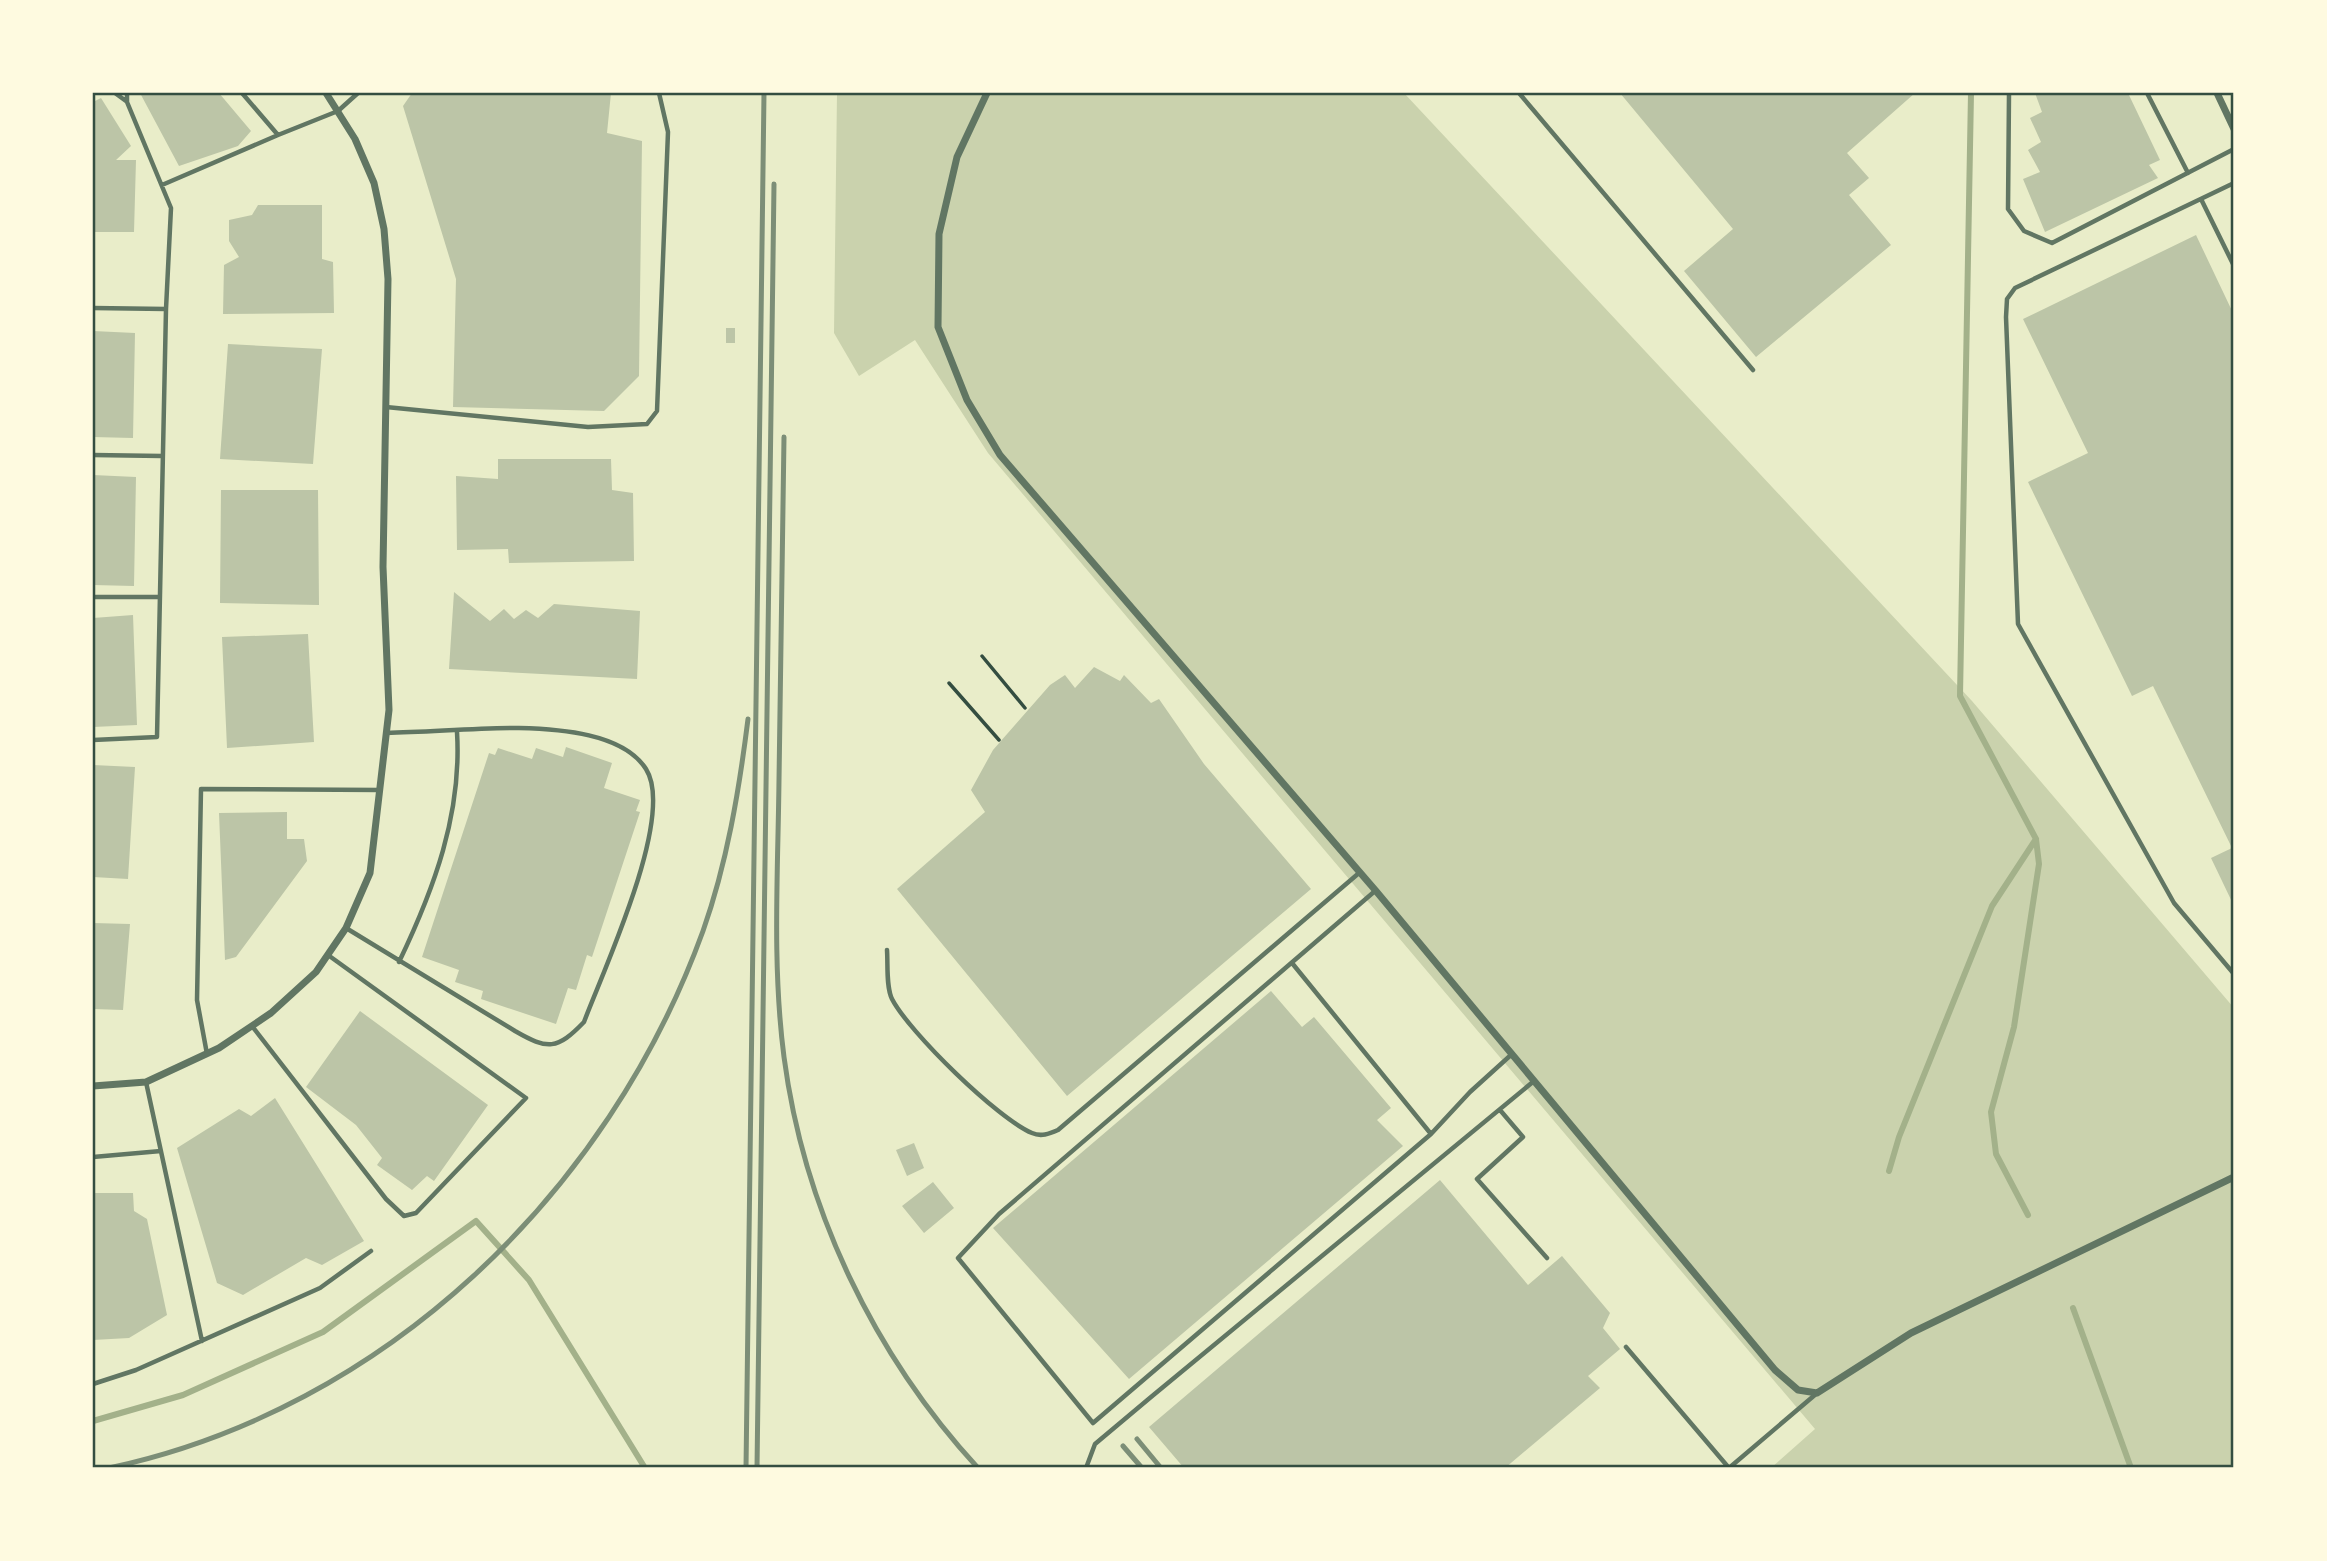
<svg xmlns="http://www.w3.org/2000/svg" width="2327" height="1561" font-family="'Titillium Web',sans-serif">
<style>
.green{fill:#cad2ad}
.lines{fill:none;stroke-linecap:round;stroke-linejoin:round}
.stream{stroke:#a3b18a;stroke-width:6}
.building{fill:#bcc5a7}
.path{stroke:#344e41;stroke-width:3.5}
.service{stroke:#617663;stroke-width:4.5}
.minor{stroke:#617663;stroke-width:7}
.rail{stroke:#7c8e77;stroke-width:5}
.neatline{fill:none;stroke:#344e41;stroke-width:2.5}
</style>
<rect width="100%" height="100%" fill="#e9edc9"/>
<path class="green" d="M837,93H1404L1972,701L2234,1008V1468H1771L1815,1429L988,453L915,340L859,376L834,333Z"/>
<g class="lines">
<path class="stream" d="M1971,93L1960,696L2036,839L2039,864L2014,1027L1991,1112L1996,1154L2028,1215
M1889,1171L1899,1137L1992,906L2036,839
M2073,1308L2131,1468
M93,1421L183,1395L323,1332L476,1221L529,1280L645,1468"/>
</g>
<path class="building" d="M140,93H219L251,131L238,146L179,166Z
M412,93H611L607,133L642,141L639,376L604,411L453,407L456,279L403,106Z
M1620,93H1915L1847,153L1869,178L1849,195L1891,245L1756,357L1684,271L1733,229Z
M2035,93H2128L2160,160L2149,165L2158,178L2045,232L2023,179L2040,172L2028,150L2041,142L2030,118L2042,112Z
M101,98L131,146L116,160H136L134,232H93V102Z
M258,205H322V259L333,262L334,313L223,314L224,265L239,257L229,241V220L252,215Z
M2196,235L2234,315V906L2211,858L2232,848L2153,686L2132,696L2028,482L2088,453L2023,319Z
M726,328H735V343H726Z
M93,331L135,333L133,438L93,437Z
M228,344L322,349L313,464L220,459Z
M498,459H611L612,490L633,493L634,561L509,563L508,549L457,550L456,476L498,479Z
M93,475L136,477L134,586L93,585Z
M221,490H318L319,605L220,603Z
M454,592L490,621L504,609L514,619L526,610L538,618L554,604L640,611L637,679L449,669Z
M133,615L137,725L93,727V618Z
M308,634L314,742L227,748L222,637Z
M1094,667L1120,681L1124,675L1151,703L1159,699L1204,764L1311,889L1067,1096L897,889L985,812L971,790L993,750L1050,685L1065,675L1075,688Z
M566,747L612,763L604,788L640,800L636,811L640,812L592,957L587,955L576,990L568,988L556,1024L481,999L483,991L455,982L459,970L422,957L489,753L495,755L498,748L532,759L536,748L563,757Z
M93,765L135,767L128,879L93,877Z
M287,812V839H304L307,861L236,957L225,960L219,813Z
M93,923L130,924L123,1010L93,1009Z
M1271,991L1302,1027L1314,1017L1391,1108L1377,1120L1403,1146L1129,1379L993,1228Z
M360,1011L488,1105L434,1181L427,1176L412,1190L377,1165L382,1158L356,1125L306,1087Z
M275,1098L364,1241L322,1265L306,1258L243,1295L217,1283L177,1148L239,1109L251,1116Z
M914,1143L924,1168L907,1176L896,1150Z
M1440,1180L1528,1285L1562,1256L1610,1313L1603,1328L1620,1349L1588,1376L1600,1388L1505,1468H1184L1149,1427Z
M933,1182L954,1208L924,1233L902,1206Z
M93,1193H133L134,1211L147,1219L167,1315L129,1338L93,1340Z"/>
<g class="lines">
<path class="path" d="M982,656L1025,708
M949,683L999,740"/>
<path class="service" d="M115,93L126,101
M127,93V102L171,208L166,309
M1519,93L1753,370
M2009,93L2008,209L2024,231L2052,243L2234,149
M2147,93L2188,173
M278,135L338,111L358,93
M2234,183L2015,288L2007,299L2006,317L2018,624L2174,903L2234,974
M162,185L278,135L242,93
M2201,199L2234,266
M93,308L166,309L157,737L93,740
M386,407L588,427L647,424L657,411L668,132L659,93
M93,455L162,456
M93,597H160
M1375,891L999,1214L958,1258L1093,1423L1431,1134L1470,1092L1512,1054
M346,928L515,1031C548,1050 557,1050 584,1022C603,971 676,816 646,769C623,733 559,729 519,728C475,728 431,732 386,733
M887,950C888,964 886,987 892,999C909,1032 998,1119 1032,1133C1041,1137 1049,1134 1058,1130L1359,873
M399,962C434,889 462,814 457,732
M1292,963L1431,1134
M252,1026L386,1199L404,1216L416,1213L526,1098L328,955
M207,1054L197,1000L201,789L380,790
M146,1082L202,1341
M1500,1110L1523,1137L1477,1179L1547,1258
M93,1157L161,1151
M1626,1347L1729,1468
M93,1384L136,1370L320,1288L371,1251
M1086,1468L1095,1444L1151,1397L1534,1081
M1729,1468L1816,1394"/>
<path class="minor" d="M987,93L957,157L939,234L938,327L967,400L1000,455L1376,891L1775,1370L1798,1390L1817,1393L1911,1333L2234,1177
M2217,93L2234,129
M93,1086L146,1082L219,1048L271,1013L316,972L346,928L370,873L389,710L383,567L388,279L384,229L374,183L355,139L326,93"/>
<path class="rail" d="M784,437C783,552 781,666 779,780C778,872 772,965 784,1057C804,1209 874,1355 978,1468
M1137,1439L1161,1468
M1123,1446L1142,1468
M109,1468C385,1409 608,1193 703,931C727,863 739,791 748,719
M746,1468L764,93
M757,1468L774,184"/>
</g>
<rect width="2327" height="1561" fill="none" stroke="#fefae0" stroke-width="189"/>
<rect x="94" y="94" width="2138" height="1372" class="neatline"/>
</svg>
